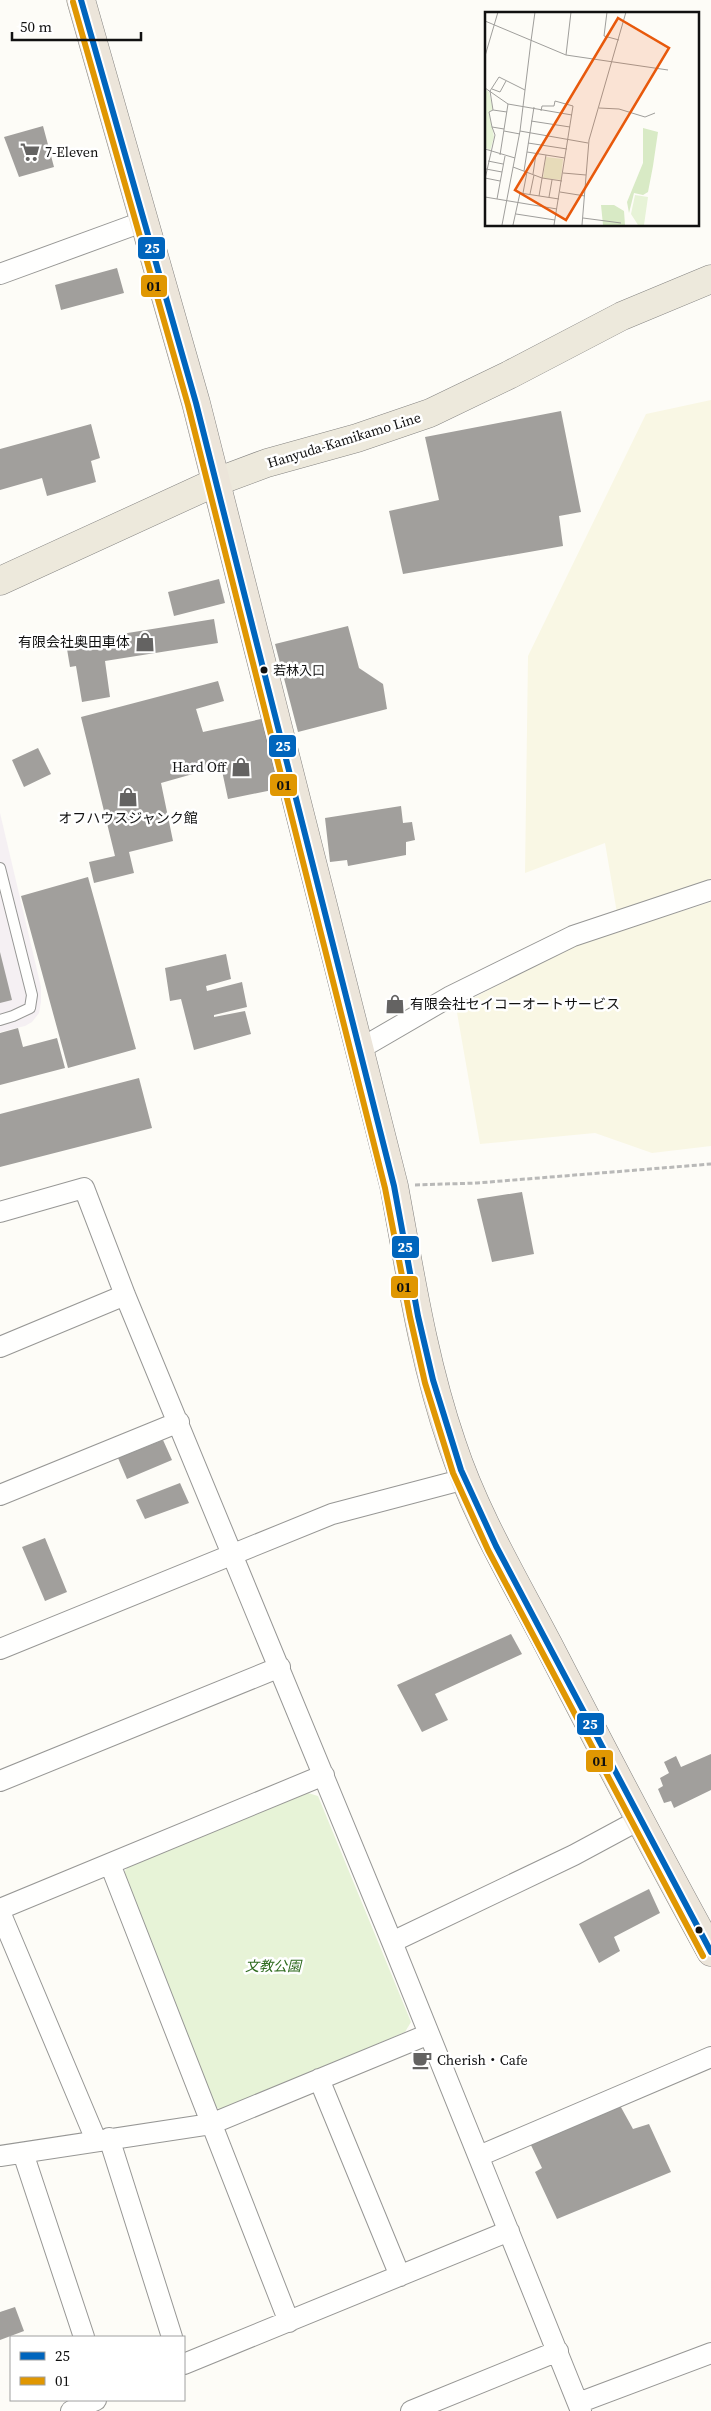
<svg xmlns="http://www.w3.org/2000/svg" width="711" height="2411" font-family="'Source Serif 4','Noto Sans JP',serif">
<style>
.industrial{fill:#f5f0f3}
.farmland{fill:#f9f7e4}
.green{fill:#e7f3d7}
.building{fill:#a19f9c}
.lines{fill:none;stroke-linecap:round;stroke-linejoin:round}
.service-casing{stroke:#979795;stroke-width:12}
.minor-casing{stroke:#979795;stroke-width:22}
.primary-casing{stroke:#858482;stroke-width:29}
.trunk-casing{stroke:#858482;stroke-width:29}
.path{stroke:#b9b9b8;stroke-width:3;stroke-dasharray:5 2.5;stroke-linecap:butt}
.service{stroke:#fffffe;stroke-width:10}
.minor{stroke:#fffffe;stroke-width:20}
.primary{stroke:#ede9dc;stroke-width:28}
.trunk{stroke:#ece5da;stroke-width:28}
.bus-1-casing{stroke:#fff;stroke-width:10}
.bus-2-casing{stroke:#fff;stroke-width:10}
.bus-1{stroke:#0065bd;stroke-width:6}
.bus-2{stroke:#e09702;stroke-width:6}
.bus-dot{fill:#111;stroke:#fff;stroke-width:2}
.labels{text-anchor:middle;stroke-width:5;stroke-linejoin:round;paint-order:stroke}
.bus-label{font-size:13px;fill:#111;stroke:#fff;text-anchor:start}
.poi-label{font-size:14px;fill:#111;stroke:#fff;text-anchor:start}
.street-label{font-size:14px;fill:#111;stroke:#fff}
.park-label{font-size:14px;font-style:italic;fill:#2f6b1f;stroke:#fff}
.inset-road{fill:none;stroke:#9f9e9b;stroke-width:1}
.view{fill:#e8590c;fill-opacity:0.15;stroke:#e8590c;stroke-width:2.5}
.inset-edge{fill:none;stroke:#111;stroke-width:2.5}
.line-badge{stroke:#fff;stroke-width:2}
.badge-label{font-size:14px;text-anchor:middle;font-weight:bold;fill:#fff}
.pale-badge-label{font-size:14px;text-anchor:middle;font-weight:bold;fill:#111}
</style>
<rect width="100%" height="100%" fill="#fdfcf7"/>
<path class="industrial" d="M0,813L41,987V1002L39,1013L32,1022L25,1026L0,1032Z"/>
<path class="farmland" d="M711,400V882L617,913L605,843L525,873L528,656L646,414Z
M711,902V1146L652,1153L595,1133L480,1144L456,1007L574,945Z"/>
<path class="green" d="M308,1793L318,1796L411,2022L405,2032L222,2111L213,2105L122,1875L130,1864Z"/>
<path class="building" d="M43,126L54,167L19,177L4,137Z
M117,268L124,293L61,310L55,285Z
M561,411L581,512L559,516L563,546L403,574L389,511L439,500L425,437Z
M91,424L100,458L91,461L96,482L47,496L42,478L0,490V449Z
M219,579L225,603L174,616L168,592Z
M214,619L218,643L105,661L110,697L82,702L76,666L70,667L66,643Z
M348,626L359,668L383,684L387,709L298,732L275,644Z
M218,681L224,701L196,709L203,732L270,717L292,786L228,799L221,766L161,783L173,841L129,852L134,873L94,883L89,862L115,856L81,717Z
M38,748L51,774L24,787L12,760Z
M401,806L403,823L412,822L415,840L406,842V855L348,866L347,860L330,862L325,818Z
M88,877L136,1049L68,1068L21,896Z
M0,952L12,1000L0,1003Z
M226,954L231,979L206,986L207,991L242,982L247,1007L214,1015V1017L245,1011L251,1034L194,1050L181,999L170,1001L165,968Z
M18,1028L23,1047L57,1038L65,1068L0,1085V1033Z
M139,1078L152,1128L0,1167V1114Z
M522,1192L534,1254L492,1262L477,1199Z
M163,1440L172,1460L127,1479L118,1458Z
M180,1483L189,1503L145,1519L136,1500Z
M45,1538L67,1592L45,1601L22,1547Z
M511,1634L522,1654L435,1694L448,1720L422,1732L397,1685Z
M711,1754V1790L674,1808L671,1801L664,1803L658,1789L663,1786L660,1778L669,1773L664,1762L676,1756L681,1767Z
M649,1889L660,1913L614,1937L620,1951L599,1963L579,1924Z
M617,2100L633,2129L649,2124L671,2172L557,2219L535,2172L542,2168L528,2139Z
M15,2307L24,2331L0,2340V2312Z"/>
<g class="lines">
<defs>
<path id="service" d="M0,868L32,995L30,1008L13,1016L0,1020"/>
<path id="minor" d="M0,274L145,221
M358,1050L451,996L573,936L711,890
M0,1212L84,1188L125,1295L392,1942L581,2411
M0,1347L125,1295
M0,1495L179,1422
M0,1649L332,1514L465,1479
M0,1781L280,1667
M110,1864L289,2322
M0,1909L324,1775
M0,1912L96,2140
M392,1942L574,1855L639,1820
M319,2079L400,2276
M109,2138L172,2337
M23,2153L84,2337
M0,2156L211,2124L429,2034
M479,2156L711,2057
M184,2364L509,2231
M578,2403L711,2353
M71,2411L96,2400
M411,2411L558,2351"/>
<path id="primary" d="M0,581L216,482L267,463L357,438L430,413L509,375L622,316L711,279"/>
<path id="trunk" d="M81,0L196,403L394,1186C410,1272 423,1360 452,1444C475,1514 514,1579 548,1644C601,1747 655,1850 711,1952"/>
</defs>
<use href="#service" class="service-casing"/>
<use href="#minor" class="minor-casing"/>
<use href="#primary" class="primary-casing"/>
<use href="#trunk" class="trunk-casing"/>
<path class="path" d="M415,1185L477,1183L711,1164"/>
<use href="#service" class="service"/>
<use href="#minor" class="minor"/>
<use href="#primary" class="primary"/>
<use href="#trunk" class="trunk"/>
<defs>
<path id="bus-1" d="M81,0L196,403L394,1186L418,1316L433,1380L461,1470L496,1546L711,1952"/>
<path id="bus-2" d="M73,2L188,405L385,1188L410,1317L425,1383L453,1473L488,1550L703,1956"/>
</defs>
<use href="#bus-1" class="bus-1-casing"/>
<use href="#bus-2" class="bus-2-casing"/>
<use href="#bus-1" class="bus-1"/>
<use href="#bus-2" class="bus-2"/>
</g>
<defs>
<symbol id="supermarket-bare" viewBox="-9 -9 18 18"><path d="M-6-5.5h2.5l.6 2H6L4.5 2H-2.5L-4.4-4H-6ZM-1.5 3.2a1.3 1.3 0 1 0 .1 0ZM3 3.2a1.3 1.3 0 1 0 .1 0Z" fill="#646362" stroke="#fff" stroke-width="2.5" paint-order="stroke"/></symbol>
<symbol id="shop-bare" viewBox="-9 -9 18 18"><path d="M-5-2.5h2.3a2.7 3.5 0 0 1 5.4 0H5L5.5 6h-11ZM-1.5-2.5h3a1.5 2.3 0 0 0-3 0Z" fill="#646362" stroke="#fff" stroke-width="2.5" paint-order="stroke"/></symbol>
<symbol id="cafe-bare" viewBox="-9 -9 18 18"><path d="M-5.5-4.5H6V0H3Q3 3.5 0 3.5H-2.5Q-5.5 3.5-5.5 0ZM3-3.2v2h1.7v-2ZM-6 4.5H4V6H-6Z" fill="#646362" stroke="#fff" stroke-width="2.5" paint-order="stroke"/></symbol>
</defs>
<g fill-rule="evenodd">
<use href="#supermarket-bare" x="16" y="138" width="28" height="28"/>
<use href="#shop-bare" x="131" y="628" width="28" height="28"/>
<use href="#shop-bare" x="227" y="753" width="28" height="28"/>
<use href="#shop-bare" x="114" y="783" width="28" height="28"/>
<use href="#shop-bare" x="381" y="990" width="28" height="28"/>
<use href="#cafe-bare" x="408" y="2046" width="28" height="28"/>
</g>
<g class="bus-dot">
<circle cx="264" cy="670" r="4.5"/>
<circle cx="699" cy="1930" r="4.5"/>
</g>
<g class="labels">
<g class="bus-label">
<text x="273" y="675">若林入口</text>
</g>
<g class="poi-label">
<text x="45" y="157">7-Eleven</text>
<text x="130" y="647" text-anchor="end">有限会社奥田車体</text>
<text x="226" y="772" text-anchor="end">Hard Off</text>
<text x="128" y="823" text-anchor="middle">オフハウスジャンク館</text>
<text x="410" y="1009">有限会社セイコーオートサービス</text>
<text x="437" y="2065">Cherish・Cafe</text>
</g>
<g class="street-label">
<text transform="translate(344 440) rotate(-17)" y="5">Hanyuda-Kamikamo Line</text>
</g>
<g class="park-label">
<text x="273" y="1971">文教公園</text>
</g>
</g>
<g transform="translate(485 12)">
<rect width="214" height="214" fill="#fdfcf7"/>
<path d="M0,77L4,80L8,97L4,100L9,125L5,139L0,135ZM61,145L78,147L76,168L58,166ZM150,183L163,185L159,213H153L146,202Z" fill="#e7f3d7"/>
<path d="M158,116L173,120L168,154L163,180L158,183L149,181L144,201L142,190L158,151ZM116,193H129L139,199L140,213H118Z" fill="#d8eac5"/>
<path class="inset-road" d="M122,0L119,24L134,28M0,9L81,43L183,58M46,29L50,0M81,43L86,0M0,44L13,0M0,76L23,92L87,103M7,77L15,80L21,69M114,96L134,97L160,105L170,101M56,99L57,94H69L70,89L88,94L69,213M22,100L8,98L5,79L14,65L40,78M46,109L85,115M7,115L4,100L8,98M19,119L35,122M35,119L103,131M43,131L82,137M0,137L30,146M42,140L80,146M15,143L23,92M3,149L18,152M28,155L57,166L77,169M1,157L17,160M39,159L49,95M78,161L101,163M48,162L51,142M0,166L15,169M0,167L10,123L7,115L19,117M75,180L100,184M38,181L42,160M45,182L49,163M54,184L61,143M0,185L72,197M64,185L67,168M12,187L20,144M31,202L70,208M98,206L136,211M17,213L35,119L46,29M28,213L35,181L74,187M97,213L104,128L141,0"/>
<path class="view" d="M133,6L184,36L81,208L30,178Z"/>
<rect width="214" height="214" class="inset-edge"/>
</g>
<g class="line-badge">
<rect x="137" y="236" width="29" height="24" rx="5" fill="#0065bd"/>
<rect x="140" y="274" width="28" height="24" rx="5" fill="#e09702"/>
<rect x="268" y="734" width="29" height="24" rx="5" fill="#0065bd"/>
<rect x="269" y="773" width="29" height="24" rx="5" fill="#e09702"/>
<rect x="391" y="1235" width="29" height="24" rx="5" fill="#0065bd"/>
<rect x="390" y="1275" width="29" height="24" rx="5" fill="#e09702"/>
<rect x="576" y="1712" width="29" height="24" rx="5" fill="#0065bd"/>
<rect x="585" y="1749" width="29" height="24" rx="5" fill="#e09702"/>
</g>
<g class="badge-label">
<text x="152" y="253">25</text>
<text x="283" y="751">25</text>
<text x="405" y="1252">25</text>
<text x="590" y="1729">25</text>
</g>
<g class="pale-badge-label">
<text x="154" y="291">01</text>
<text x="284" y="790">01</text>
<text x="404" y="1292">01</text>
<text x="600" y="1766">01</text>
</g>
<rect x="10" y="2336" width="175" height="65" fill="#ffffff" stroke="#a0a0a0"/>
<rect x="20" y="2352" width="25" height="8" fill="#0065bd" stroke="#a0a0a0"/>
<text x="55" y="2361" font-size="15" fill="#111111">25</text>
<rect x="20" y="2377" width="25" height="8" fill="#e09702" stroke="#a0a0a0"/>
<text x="55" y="2386" font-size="15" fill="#111111">01</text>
<path d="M12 32v8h129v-8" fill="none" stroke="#111111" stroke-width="2.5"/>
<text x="20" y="32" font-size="15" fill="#111111" stroke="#ffffff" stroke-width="4" paint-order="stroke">50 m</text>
</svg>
